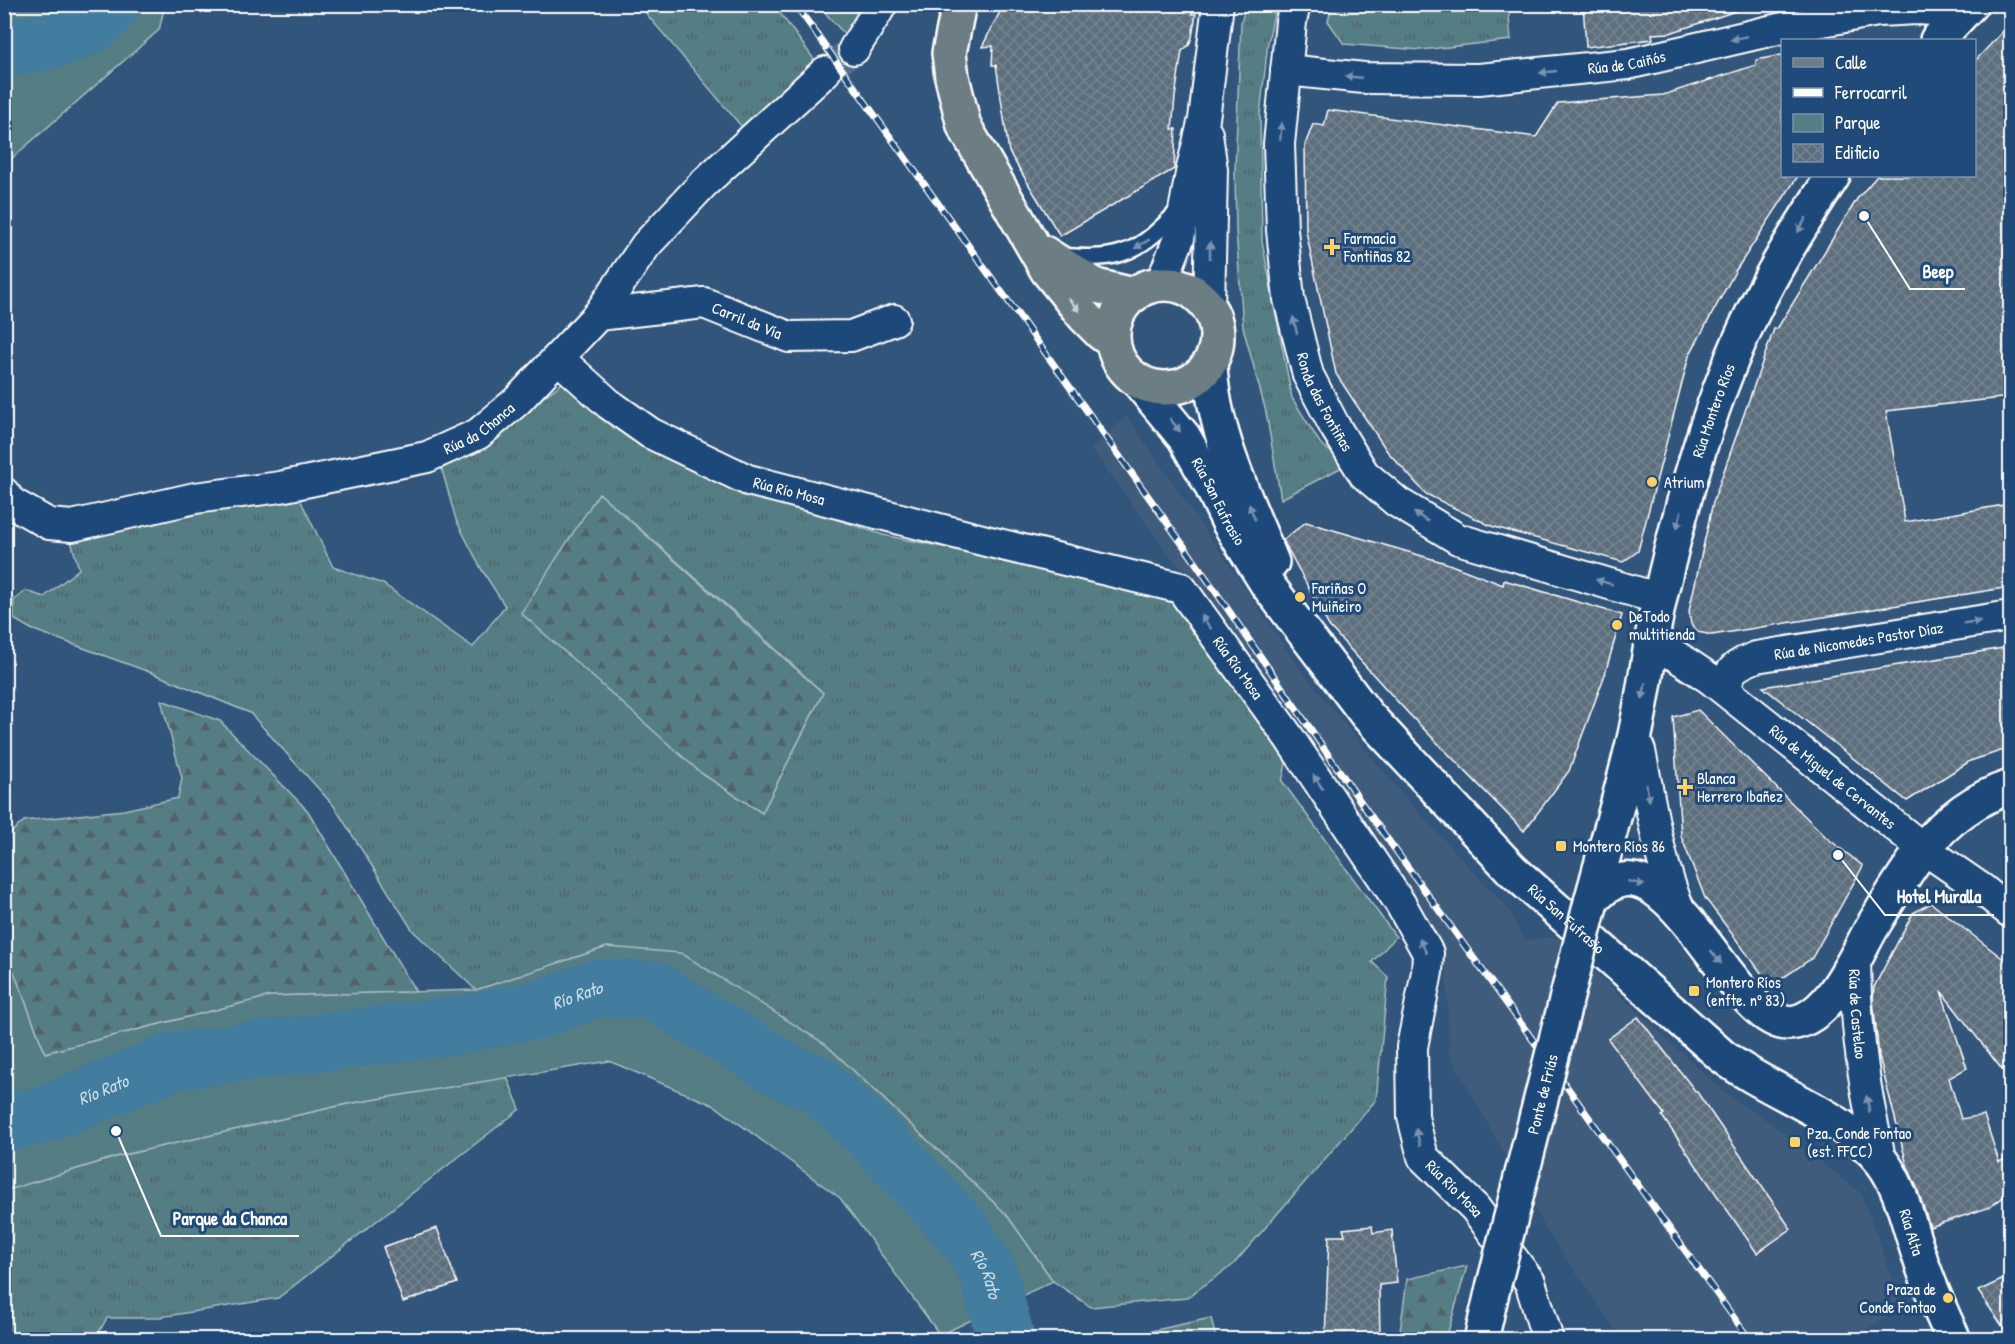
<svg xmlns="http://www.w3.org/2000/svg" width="2015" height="1344" font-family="'Patrick Hand',sans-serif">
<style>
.built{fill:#3f5c7c}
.grass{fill:url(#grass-tufts);stroke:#aabec2;stroke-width:1.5;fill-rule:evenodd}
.forest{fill:url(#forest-firs);stroke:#aabec2;stroke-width:1.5}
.park{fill:#547d84;stroke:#aabec2;stroke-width:1.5}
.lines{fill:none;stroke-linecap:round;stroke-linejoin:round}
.river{stroke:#437b9e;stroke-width:58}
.building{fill:url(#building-cross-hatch);stroke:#fff;stroke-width:1.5}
.minor-tunnel{stroke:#516e8f;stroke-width:30;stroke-dasharray:30 15;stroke-linecap:butt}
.service-casing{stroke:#fff;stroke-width:20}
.minor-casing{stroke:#fff;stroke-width:34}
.tertiary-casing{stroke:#fff;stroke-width:38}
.primary-casing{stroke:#fff;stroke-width:38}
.service{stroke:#1f4a7a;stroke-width:15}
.minor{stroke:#1f4a7a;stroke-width:30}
.tertiary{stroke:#1f4a7a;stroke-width:33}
.primary{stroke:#6c7e84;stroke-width:33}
.rail-casing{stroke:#fff;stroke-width:7}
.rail{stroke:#1f4a7a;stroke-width:4.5;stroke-dasharray:14;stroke-linecap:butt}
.tertiary-bridge-casing{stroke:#fff;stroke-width:38;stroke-linecap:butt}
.tertiary-bridge{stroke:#1f4a7a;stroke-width:33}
.oneway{fill:#7992af}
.oneway2{fill:#ccd2d4}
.poi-dot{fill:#ffd166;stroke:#1f4a7a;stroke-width:2}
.labels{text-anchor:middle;stroke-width:6;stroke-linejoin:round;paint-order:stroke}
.street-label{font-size:16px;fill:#fff;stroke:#1f4a7a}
.poi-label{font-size:16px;fill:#fff;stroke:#1f4a7a;text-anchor:start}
.water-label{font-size:18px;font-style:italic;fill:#d0dee7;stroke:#1f4a7a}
.leader{fill:none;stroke:#fff;stroke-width:2}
.callout-dot{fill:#fff;stroke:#1f4a7a;stroke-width:2}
.callout-label{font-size:18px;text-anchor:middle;font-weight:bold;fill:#fff;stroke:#1f4a7a;stroke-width:6;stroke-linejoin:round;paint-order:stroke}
</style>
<defs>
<pattern id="grass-tufts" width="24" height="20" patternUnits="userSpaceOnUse" patternTransform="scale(1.5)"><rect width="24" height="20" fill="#547d84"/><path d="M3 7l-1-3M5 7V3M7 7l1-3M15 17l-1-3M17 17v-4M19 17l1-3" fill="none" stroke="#506468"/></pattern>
<pattern id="forest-firs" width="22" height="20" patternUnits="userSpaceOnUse" patternTransform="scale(1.5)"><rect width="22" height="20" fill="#547d84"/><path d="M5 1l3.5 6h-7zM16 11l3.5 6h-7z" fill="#506468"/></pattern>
<pattern id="building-cross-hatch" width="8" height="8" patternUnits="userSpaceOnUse" patternTransform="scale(1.5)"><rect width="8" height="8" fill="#5d6e7d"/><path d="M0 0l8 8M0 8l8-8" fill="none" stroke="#758490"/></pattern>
</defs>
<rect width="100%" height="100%" fill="#32557b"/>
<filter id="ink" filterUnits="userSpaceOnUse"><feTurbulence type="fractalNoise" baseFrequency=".0167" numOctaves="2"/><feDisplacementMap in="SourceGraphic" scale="12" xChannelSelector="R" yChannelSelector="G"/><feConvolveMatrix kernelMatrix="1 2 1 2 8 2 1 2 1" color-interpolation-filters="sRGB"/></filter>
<g filter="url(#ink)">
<path class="built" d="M1127,416L1298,666L1401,793L1510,911L1524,940L1557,937L1724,1092L1771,1123L1861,1193L1903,1306L1864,1331L1871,1339H1622L1547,1231L1450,1055L1446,971L1344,790L1091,449Z"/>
<path class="grass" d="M639,5H774L816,62L747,133Z
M818,5H861L847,37Z
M1245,5H1276L1268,42L1260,115L1262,241L1292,398L1320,443L1346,465L1281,499L1266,412L1243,327L1236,230L1235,170L1241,23Z
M1332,5H1508L1511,40L1421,50L1344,44L1328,21Z
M2010,82V143L2001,136L2008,125L2003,87Z
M564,382L738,486L883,535L1169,592L1288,755L1282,781L1396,937L1372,962L1388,977L1376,1100L1233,1265L1186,1298L1091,1307L1053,1281L1006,1214L825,1044L607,947L476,990L413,931L334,806L250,713L152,673L31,629L14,619V600L26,591L44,597L79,569L71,541L297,493L333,567L383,584L473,647L505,606L482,570L456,520L439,459L464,455ZM599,493L756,631L823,693L762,813L701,773Z
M507,1077L520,1109L278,1298L154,1318H107L95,1339H5L4,1186L11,1189L119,1156L347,1104Z
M1211,1318L1216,1339H1091L1133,1335Z"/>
<path class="forest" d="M599,493L823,693L762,813L701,773L521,613Z
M161,700L220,721L308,811L416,992L271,996L45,1053L5,949L4,839L24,821L124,810L178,798L182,778Z
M1467,1266L1446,1339H1399L1407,1279Z"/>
<path class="park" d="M5,4H165V5L159,30L11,159L5,161Z
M607,947L681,953L825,1044L1006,1214L1053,1281L940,1335L840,1198L715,1106L609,1061L347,1104L119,1156L11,1189L5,1186V949L45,1053L271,996L476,990Z"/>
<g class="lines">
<g class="river">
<path d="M4,49C40,43 90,37 112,4"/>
<path id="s1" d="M4,1119L13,1121L45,1114L174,1061L460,1025L540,1009L598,988L653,990L771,1063L797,1077L815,1082L870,1132L963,1232L988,1272L1006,1340"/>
</g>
</g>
<path class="building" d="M1004,4H1193L1192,14H1196L1192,37L1189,45L1182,51L1175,97L1172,129H1176L1174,169L1060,236L1009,152L996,65H992L993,46L982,47Z
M1583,4H1741L1742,9L1670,33L1652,34L1653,39L1586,47Z
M2010,24V82L2003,87L2010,141V397L1886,411L1905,522L2010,504V587L1712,635L1698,632L1691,624L1689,611L1713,502L1774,329H1777L1857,199L1877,176H1974V62Z
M1782,55V176H1798L1736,270L1689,356L1638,551L1623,562L1491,526L1426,494L1387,451L1336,374L1306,231L1305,145L1313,124L1324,126L1328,110L1536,137L1558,103L1663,95L1756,65V60Z
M1306,522L1446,563L1503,585L1504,580L1622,615L1604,677L1569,771L1524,831L1408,713L1329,626L1283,540Z
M2010,647V748L1970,761L1907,801L1763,687Z
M1698,710L1827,838L1863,866L1812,958L1771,986L1705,898L1681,836L1673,717Z
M1931,903L2010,964V1080L1941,991L1967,1068L1949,1078L1961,1119L1984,1115L1999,1162L2010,1157V1192L1990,1207L1930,1227L1917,1188L1907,1165L1879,1056L1873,1000L1874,987L1913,913Z
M1638,1017L1696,1092H1697L1791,1229L1757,1253L1662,1116L1664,1114L1608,1039Z
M1372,1226L1373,1233L1392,1230L1397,1283L1379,1285L1380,1340H1325L1329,1236H1345L1343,1229Z
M437,1228L457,1283L403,1302L383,1247Z
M2010,1276V1337L1978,1291Z"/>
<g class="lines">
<path class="minor-tunnel" d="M825,72L854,49"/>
<defs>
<path id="service" d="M1062,256C1122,262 1140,251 1180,209"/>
<g id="minor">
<path id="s2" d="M1295,4L1291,22L1279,144L1282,230L1289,299L1308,375L1334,425L1364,474L1397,502L1458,539L1660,599"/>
<path d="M854,49L882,4"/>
<path id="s3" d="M1286,70L1364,78L1479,79L1628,64L1778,29L1878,11L1918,9L1963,12"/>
<path d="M1207,134L1212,170L1209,308"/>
<path d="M1161,284L1179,238L1192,168L1204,119L1218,4"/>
<path id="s4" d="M598,315L704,303L789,337L851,336L894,320"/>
<path id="s5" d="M558,358L609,404L650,433L748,480L990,542L1181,588L1288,736L1400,903L1428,953L1427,972L1412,1047L1413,1117L1423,1157L1475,1208L1530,1282L1548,1340"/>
<path id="s6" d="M4,493L12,503L49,524L72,526L195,498L280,487L427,457L478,434L517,401L598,315L646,245L703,184L825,72"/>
<path id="s7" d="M1652,646L1676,656L1709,678L1924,849L1982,889L2010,912"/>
<path id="s8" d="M1727,691C1727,668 1737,665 1756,657L2010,616"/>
<path d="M1634,736L1640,751C1651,805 1658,860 1680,911"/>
<path id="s9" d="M1855,958C1855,1029 1864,1092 1881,1161"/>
</g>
<g id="tertiary">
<path d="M1937,40L1971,4"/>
<path d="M1210,363C1212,431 1246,499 1272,562"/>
<path id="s10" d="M1137,380L1184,437L1210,483L1229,523L1267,584L1367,715L1512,870L1722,1056C1770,1093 1845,1115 1882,1162C1902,1188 1908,1224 1919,1255C1928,1284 1941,1312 1954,1340"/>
<path id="s11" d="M1591,902C1606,846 1622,791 1635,735C1645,689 1650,642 1660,597C1681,506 1706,414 1745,329C1769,276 1801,225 1833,176"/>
<path d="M1591,902C1661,812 1729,1022 1787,1023C1828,1023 1854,959 1871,929C1887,902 1904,874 1923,849C1946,821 1976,798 2010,787"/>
<path d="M1481,1340L1493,1288"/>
</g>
<path id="primary" d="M959,4L949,53L952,77L964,126L1047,270L1084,316L1101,333L1113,342
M1044,253L1096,286L1134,295
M1113 336a52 52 0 1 1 104 0a52 52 0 1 1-104 0Z"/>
</defs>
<use href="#service" class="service-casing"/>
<use href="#minor" class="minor-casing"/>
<use href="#tertiary" class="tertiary-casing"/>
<use href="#primary" class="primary-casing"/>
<use href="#service" class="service"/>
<use href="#minor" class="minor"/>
<use href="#tertiary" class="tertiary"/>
<use href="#primary" class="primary"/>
<defs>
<path id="rail" d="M795,4L1191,556L1365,808L1750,1340"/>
</defs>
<use href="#rail" class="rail-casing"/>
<use href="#rail" class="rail"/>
<defs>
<g id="tertiary-bridge">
<path id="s12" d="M1493,1288L1591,902"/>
</g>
</defs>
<use href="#tertiary-bridge" class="tertiary-bridge-casing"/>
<use href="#tertiary-bridge" class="tertiary-bridge"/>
</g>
<defs><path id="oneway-solid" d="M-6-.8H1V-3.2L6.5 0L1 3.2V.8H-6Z" transform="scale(1.5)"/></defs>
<g class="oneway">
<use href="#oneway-solid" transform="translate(1739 38) rotate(167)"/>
<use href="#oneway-solid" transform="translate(1548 72) rotate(174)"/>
<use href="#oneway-solid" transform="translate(1353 77) rotate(-175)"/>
<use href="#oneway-solid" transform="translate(1281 131) rotate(-85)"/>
<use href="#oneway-solid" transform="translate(1802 225) rotate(120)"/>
<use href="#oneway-solid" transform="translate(1142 244) rotate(149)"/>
<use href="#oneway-solid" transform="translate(1210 250) rotate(-89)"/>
<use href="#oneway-solid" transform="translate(1295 325) rotate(-104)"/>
<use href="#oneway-solid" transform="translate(1175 425) rotate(52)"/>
<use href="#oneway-solid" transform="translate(1252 512) rotate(-111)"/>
<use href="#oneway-solid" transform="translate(1421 517) rotate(-148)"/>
<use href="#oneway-solid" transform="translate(1679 520) rotate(104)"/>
<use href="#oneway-solid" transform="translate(1604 582) rotate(-164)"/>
<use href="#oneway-solid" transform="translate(1206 622) rotate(-126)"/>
<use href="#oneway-solid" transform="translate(1972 622) rotate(-9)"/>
<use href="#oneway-solid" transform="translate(1644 691) rotate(101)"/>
<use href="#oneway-solid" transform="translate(1318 782) rotate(-124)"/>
<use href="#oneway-solid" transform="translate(1648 793) rotate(79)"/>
<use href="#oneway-solid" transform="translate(1636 883) rotate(14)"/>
<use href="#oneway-solid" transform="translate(1423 946) rotate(-116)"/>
<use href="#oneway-solid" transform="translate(1716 957) rotate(52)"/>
<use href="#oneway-solid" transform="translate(1868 1104) rotate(-101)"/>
<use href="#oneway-solid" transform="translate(1418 1137) rotate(-104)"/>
</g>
<use class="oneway2" href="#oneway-solid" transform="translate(1074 305) rotate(49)"/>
</g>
<g class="poi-dot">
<path d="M1329 238h6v6h6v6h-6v6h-6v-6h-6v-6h6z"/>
<circle cx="1652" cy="482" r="6"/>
<circle cx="1300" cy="597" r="6"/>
<circle cx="1617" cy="625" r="6"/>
<path d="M1682 778h6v6h6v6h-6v6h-6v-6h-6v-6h6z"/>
<rect x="1555" y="840" width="12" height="12" rx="3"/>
<rect x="1688" y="985" width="12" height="12" rx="3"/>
<rect x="1789" y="1136" width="12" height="12" rx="3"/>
<circle cx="1948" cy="1298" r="6"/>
</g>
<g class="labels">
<g class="street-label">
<text dy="6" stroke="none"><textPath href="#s3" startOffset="342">Rúa de Caiñós</textPath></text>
<text dy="6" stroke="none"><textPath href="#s4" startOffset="153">Carril da Vía</textPath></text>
<text dy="6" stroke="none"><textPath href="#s2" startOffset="406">Ronda das Fontiñas</textPath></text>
<text dy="6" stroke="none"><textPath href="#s11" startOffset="507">Rúa Montero Ríos</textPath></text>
<text dy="6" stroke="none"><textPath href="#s6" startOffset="500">Rúa da Chanca</textPath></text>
<text dy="6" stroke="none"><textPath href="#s5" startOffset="270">Rúa Río Mosa</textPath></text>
<text dy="6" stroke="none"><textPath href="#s10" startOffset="147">Rúa San Eufrasio</textPath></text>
<text dy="6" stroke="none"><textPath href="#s8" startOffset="153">Rúa de Nicomedes Pastor Díaz</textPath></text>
<text dy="6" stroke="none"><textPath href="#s5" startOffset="772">Rúa Río Mosa</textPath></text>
<text dy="6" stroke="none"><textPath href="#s7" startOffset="224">Rúa de Miguel de Cervantes</textPath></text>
<text dy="6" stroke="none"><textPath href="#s10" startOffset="693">Rúa San Eufrasio</textPath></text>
<text dy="6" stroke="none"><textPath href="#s9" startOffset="56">Rúa de Castelao</textPath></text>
<text dy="6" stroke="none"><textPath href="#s12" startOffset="200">Ponte de Friás</textPath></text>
<text dy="6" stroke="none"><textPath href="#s5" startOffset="1366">Rúa Río Mosa</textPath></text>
<text dy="6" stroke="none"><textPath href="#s10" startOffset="1170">Rúa Alta</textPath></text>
</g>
<g class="poi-label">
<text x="1344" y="244">Farmacia<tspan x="1344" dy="18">Fontiñas 82</tspan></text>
<text x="1664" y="488">Atrium</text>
<text x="1312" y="594">Fariñas O<tspan x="1312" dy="18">Muiñeiro</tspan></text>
<text x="1629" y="622">DeTodo<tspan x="1629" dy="18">multitienda</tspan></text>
<text x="1697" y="784">Blanca<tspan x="1697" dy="18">Herrero Ibañez</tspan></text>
<text x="1573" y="852">Montero Ríos 86</text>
<text x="1706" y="988">Montero Ríos<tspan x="1706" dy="18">(enfte. nº 83)</tspan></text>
<text x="1807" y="1139">Pza. Conde Fontao<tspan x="1807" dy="18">(est. FFCC)</tspan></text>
<text x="1936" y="1295" text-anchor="end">Praza de<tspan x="1936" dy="18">Conde Fontao</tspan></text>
</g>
<g class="water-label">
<text dy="6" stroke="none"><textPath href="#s1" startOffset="591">Río Rato</textPath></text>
<text dy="6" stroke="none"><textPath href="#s1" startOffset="105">Río Rato</textPath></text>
<text dy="6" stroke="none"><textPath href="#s1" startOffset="1114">Río Rato</textPath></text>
</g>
</g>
<path class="leader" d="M1864 216L1910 289H1965M1838 855L1885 915H1994M116 1131L161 1236H299"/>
<g class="callout-dot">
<circle cx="1864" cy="216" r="6"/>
<circle cx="1838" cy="855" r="6"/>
<circle cx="116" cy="1131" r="6"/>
</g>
<g class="callout-label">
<text x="1938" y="278">Beep</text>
<text x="1939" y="903">Hotel Muralla</text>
<text x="230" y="1225">Parque da Chanca</text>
</g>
<rect width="2015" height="1344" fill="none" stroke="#1f4a7a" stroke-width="24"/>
<rect x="12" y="12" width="1991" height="1320" fill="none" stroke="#fff" stroke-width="2" filter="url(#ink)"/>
<rect x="1781" y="39" width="195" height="138" fill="#1f4a7a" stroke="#7992af" stroke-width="1.5"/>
<rect x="1793" y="58" width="30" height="9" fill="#6c7e84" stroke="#7992af" stroke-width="1.5"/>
<text x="1835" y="69" font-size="18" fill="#ffffff">Calle</text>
<rect x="1793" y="88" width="30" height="9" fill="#ffffff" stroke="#7992af" stroke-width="1.5"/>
<text x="1835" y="99" font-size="18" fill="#ffffff">Ferrocarril</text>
<rect x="1793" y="114" width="30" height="18" fill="#547d84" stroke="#7992af" stroke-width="1.5"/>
<text x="1835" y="129" font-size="18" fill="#ffffff">Parque</text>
<rect x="1793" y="144" width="30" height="18" fill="url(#building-cross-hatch)" stroke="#7992af" stroke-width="1.5"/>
<text x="1835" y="159" font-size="18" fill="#ffffff">Edificio</text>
</svg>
